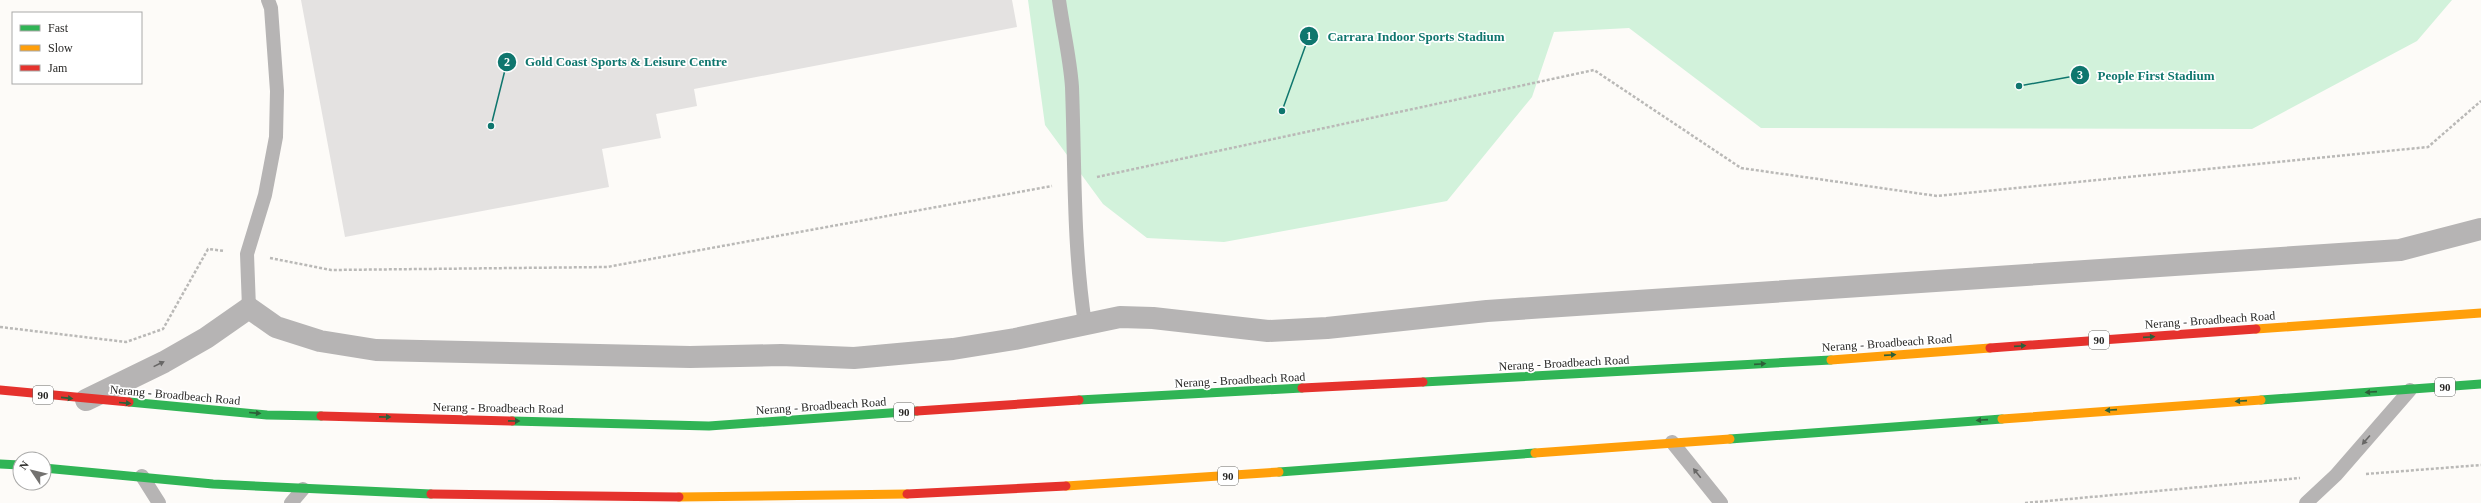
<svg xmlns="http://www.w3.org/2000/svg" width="2481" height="503" font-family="'Times New Roman',serif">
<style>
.green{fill:#d2f2db}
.building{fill:#e4e2e1}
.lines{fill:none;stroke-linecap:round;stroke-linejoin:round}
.path{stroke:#bab9b7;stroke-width:2.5;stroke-dasharray:3 2;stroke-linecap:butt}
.lane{stroke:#b6b4b4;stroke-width:14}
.street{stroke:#b6b4b4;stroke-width:22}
.fast{stroke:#30b455;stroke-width:9}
.slow{stroke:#ff9f0a;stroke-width:9}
.jam{stroke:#e5322d;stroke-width:9}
.oneway{fill:#2c6039}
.oneway2{fill:#686766}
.labels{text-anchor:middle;stroke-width:3.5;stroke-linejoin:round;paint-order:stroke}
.shield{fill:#fff;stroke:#696867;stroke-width:1}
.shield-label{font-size:11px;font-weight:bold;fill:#292826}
.street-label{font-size:12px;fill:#292826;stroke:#fff}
.leader{fill:none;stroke:#0f766e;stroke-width:1.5}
.callout-dot{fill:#0f766e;stroke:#fff;stroke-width:1.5}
.mark-label{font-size:12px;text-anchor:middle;font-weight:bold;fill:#fff}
.callout-label{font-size:13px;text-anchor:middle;font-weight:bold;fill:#0f766e;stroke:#fff;stroke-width:3.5;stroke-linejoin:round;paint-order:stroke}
</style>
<rect width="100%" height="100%" fill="#fdfbf8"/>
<path class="green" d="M1028,0H2452L2417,41L2252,129L1761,128L1629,28L1554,32L1532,97L1447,201L1224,242L1147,238L1103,204L1045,125Z"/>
<path class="building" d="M301,0H1012L1017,27L694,89L697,106L656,114L661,138L602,149L609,187L345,237Z"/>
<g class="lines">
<path class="path" d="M1097,177L1594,70L1741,168L1937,196L2428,147L2481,101
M270,258L331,270L607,267L1052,186
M0,327L126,342L163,329L208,249L225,251
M2366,474L2481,465
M2025,503L2300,478"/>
<path class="lane" d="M1059,0C1063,29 1070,58 1072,87C1075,166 1073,245 1085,324
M249,308L247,254L265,195L276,137L277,91L271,8L268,0
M1672,442L1721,503
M142,476L159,503
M291,503L303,489
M2306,503L2336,475L2410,390"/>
<path class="street" d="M86,400L164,362L206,338L249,308L276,327L320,341L376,350L690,357L781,355L854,358L953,349L1015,339L1120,317L1153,318L1268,331L1327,328L1487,311L2400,250L2481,229"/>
<path class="fast" d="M1423,382L1831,360
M1079,400L1302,388
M2261,400L2481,384
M129,402L267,415L321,416
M512,421L709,426L917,411
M1730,439L2002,419
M0,464L20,465
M44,468L213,484L431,494
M1279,472L1535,453"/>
<path class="slow" d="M2256,329L2481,313
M1831,360L1990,348
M2002,419L2261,400
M1535,453L1730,439
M1066,486L1279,472
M679,497L907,494"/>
<path class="jam" d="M1990,348L2256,329
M1302,388L1423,382
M0,390L129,402
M917,411L1079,400
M321,416L512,421
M431,494L679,497
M907,494L1066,486"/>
</g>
<defs><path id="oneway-solid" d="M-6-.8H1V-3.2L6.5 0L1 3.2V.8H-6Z"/></defs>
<g class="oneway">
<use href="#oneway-solid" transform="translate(2149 337) rotate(-4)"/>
<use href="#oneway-solid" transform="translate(2020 346) rotate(-4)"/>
<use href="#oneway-solid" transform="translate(1890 355) rotate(-4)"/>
<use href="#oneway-solid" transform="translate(1760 364) rotate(-4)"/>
<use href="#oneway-solid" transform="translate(2371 392) rotate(176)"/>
<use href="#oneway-solid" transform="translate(67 398) rotate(6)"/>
<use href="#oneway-solid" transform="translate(2241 401) rotate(176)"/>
<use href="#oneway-solid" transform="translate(125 403) rotate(5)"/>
<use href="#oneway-solid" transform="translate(2111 410) rotate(176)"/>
<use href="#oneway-solid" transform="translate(255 413) rotate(5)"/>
<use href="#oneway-solid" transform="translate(385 417) rotate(1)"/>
<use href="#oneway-solid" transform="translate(1982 420) rotate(176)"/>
<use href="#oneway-solid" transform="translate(514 421) rotate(1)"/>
</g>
<g class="oneway2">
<use href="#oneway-solid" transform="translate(159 364) rotate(-26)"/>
<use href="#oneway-solid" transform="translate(2366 440) rotate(131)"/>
<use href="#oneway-solid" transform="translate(1697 473) rotate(-129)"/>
</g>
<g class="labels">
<g class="shield">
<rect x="2089" y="331" width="20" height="18" rx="3"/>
<rect x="2435" y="378" width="20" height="18" rx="3"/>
<rect x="33" y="386" width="20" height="18" rx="3"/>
<rect x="894" y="403" width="20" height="18" rx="3"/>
<rect x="1218" y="467" width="20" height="18" rx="3"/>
</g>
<g class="shield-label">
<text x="2099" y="344">90</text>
<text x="2445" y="391">90</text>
<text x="43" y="399">90</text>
<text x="904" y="416">90</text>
<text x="1228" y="480">90</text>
</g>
<g class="street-label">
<text transform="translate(2210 320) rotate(-4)" y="4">Nerang - Broadbeach Road</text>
<text transform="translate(1887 343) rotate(-4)" y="4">Nerang - Broadbeach Road</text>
<text transform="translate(1564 363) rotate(-3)" y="4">Nerang - Broadbeach Road</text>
<text transform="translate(1240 380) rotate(-3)" y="4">Nerang - Broadbeach Road</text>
<text transform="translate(175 395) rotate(5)" y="4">Nerang - Broadbeach Road</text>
<text transform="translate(821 406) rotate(-4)" y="4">Nerang - Broadbeach Road</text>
<text transform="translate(498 408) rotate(1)" y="4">Nerang - Broadbeach Road</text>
</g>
</g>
<path class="leader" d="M1282 111L1309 36M491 126L507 62M2019 86L2080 75"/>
<g class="callout-dot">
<circle cx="1282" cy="111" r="4"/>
<circle cx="491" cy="126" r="4"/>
<circle cx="2019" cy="86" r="4"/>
<circle cx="1309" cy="36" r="10"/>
<circle cx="507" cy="62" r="10"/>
<circle cx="2080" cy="75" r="10"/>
</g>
<g class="mark-label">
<text x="1309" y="40">1</text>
<text x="507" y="66">2</text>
<text x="2080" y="79">3</text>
</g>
<g class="callout-label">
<text x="1416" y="41">Carrara Indoor Sports Stadium</text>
<text x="626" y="66">Gold Coast Sports &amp; Leisure Centre</text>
<text x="2156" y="80">People First Stadium</text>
</g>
<rect x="12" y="12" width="130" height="72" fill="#ffffff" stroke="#a9a9a8"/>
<rect x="20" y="25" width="20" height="6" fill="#30b455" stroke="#a9a9a8"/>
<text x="48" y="32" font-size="12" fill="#292826">Fast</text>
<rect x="20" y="45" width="20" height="6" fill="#ff9f0a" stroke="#a9a9a8"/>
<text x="48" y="52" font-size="12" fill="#292826">Slow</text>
<rect x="20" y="65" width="20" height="6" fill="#e5322d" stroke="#a9a9a8"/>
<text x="48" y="72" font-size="12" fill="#292826">Jam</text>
<g transform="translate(32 471) rotate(305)"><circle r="19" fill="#ffffff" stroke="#a9a9a8"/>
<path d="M0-3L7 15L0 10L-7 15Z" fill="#737270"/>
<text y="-6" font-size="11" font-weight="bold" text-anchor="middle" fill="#292826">N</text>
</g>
</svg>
